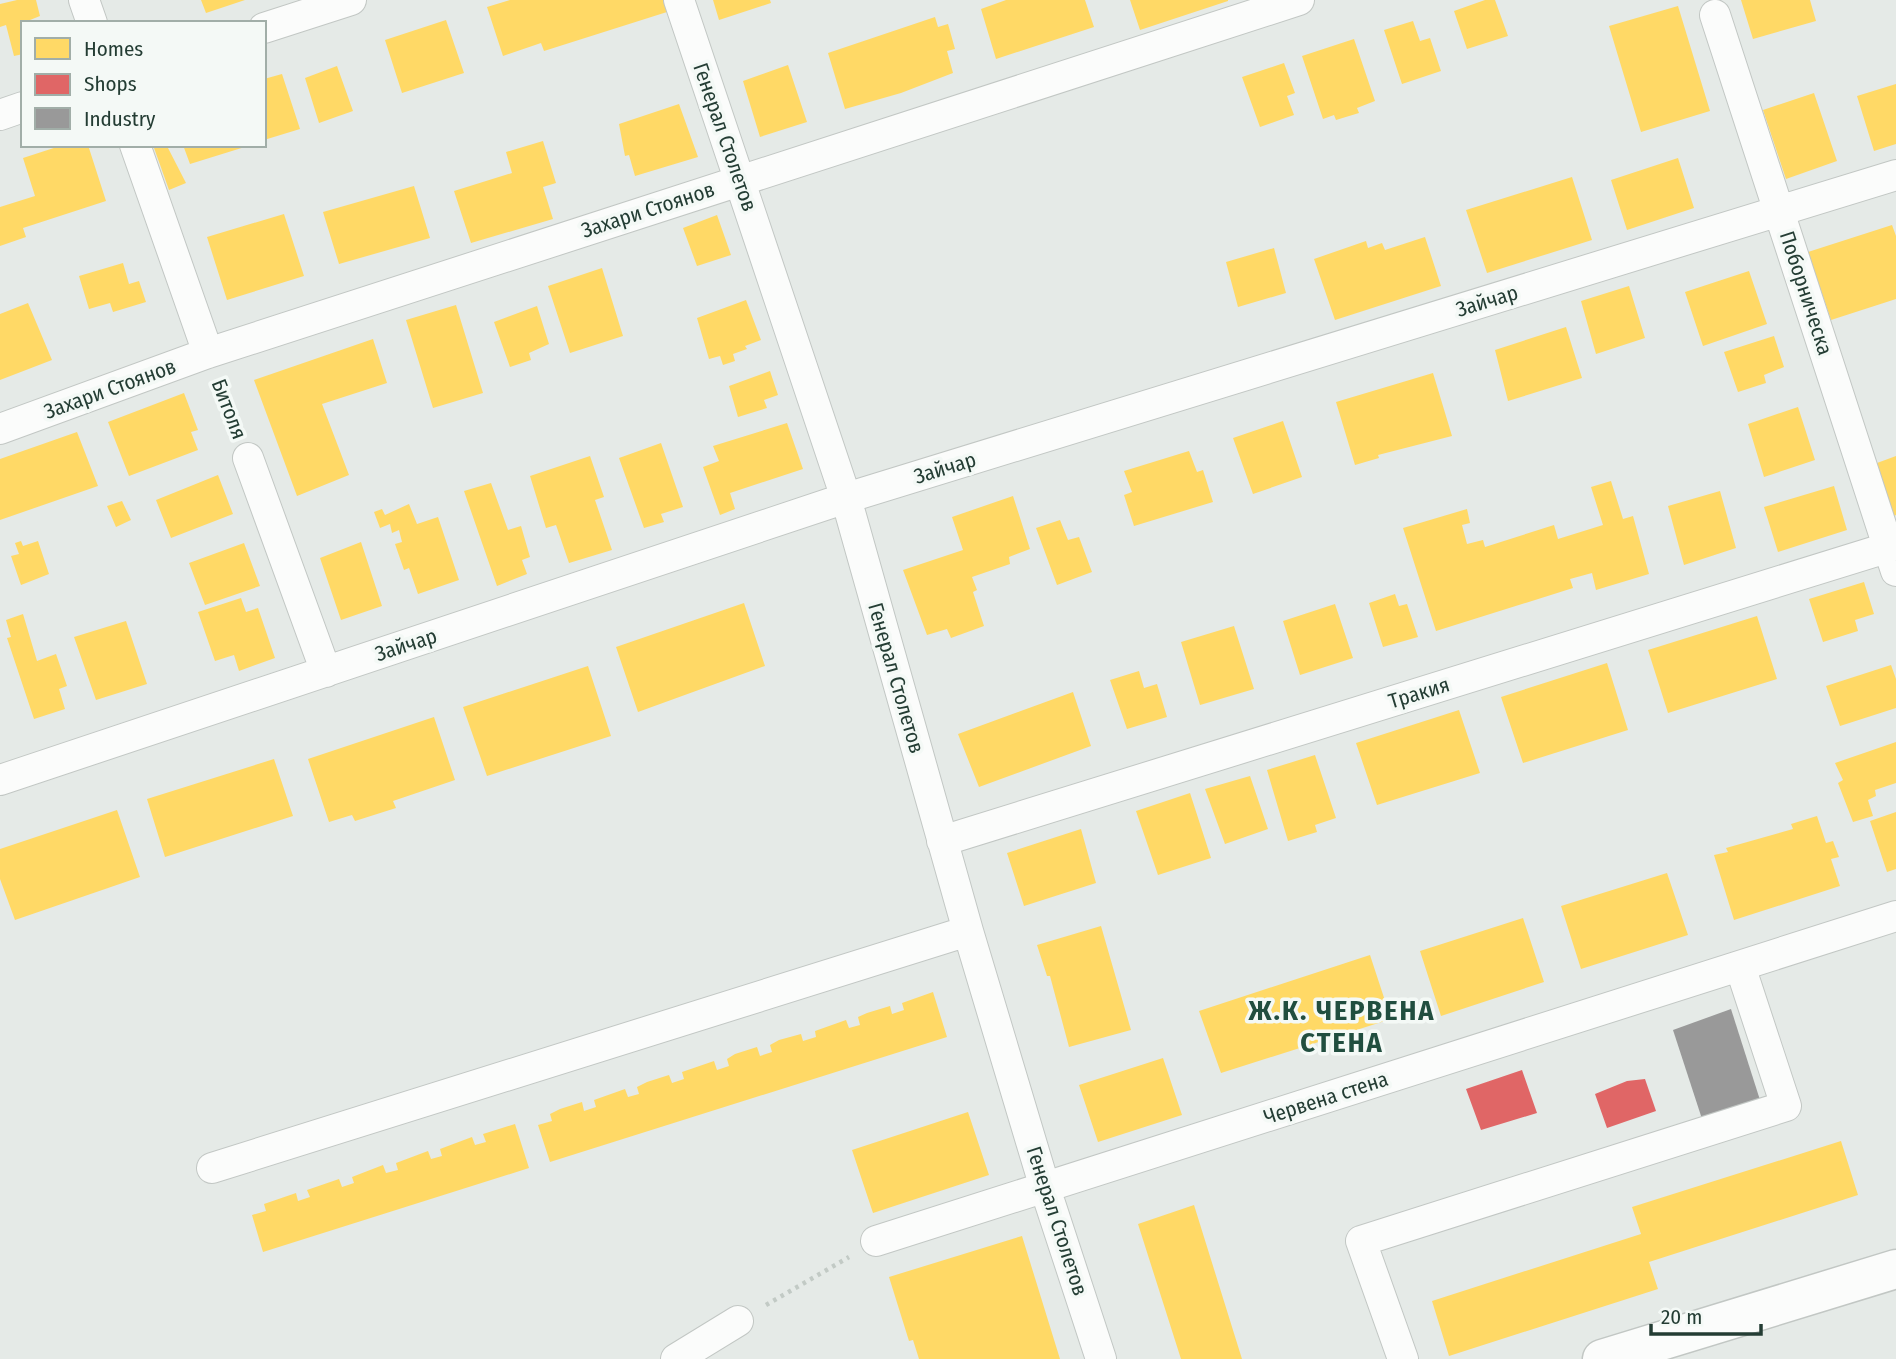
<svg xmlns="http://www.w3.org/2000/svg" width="1896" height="1359" font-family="'Fira Sans Condensed',sans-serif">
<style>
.homes{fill:#ffd966}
.shops{fill:#e06666}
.industry{fill:#999}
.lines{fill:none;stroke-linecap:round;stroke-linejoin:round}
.minor-casing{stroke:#c2c7c4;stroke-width:32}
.tertiary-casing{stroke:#c2c7c4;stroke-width:41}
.path{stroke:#c2cac5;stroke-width:4.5;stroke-dasharray:3.5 5;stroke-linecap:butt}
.minor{stroke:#fbfcfb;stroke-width:30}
.tertiary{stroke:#fbfcfb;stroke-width:38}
.labels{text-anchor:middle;stroke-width:7;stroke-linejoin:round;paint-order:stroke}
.street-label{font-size:21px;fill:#243d34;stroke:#f4f9f6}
.district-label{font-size:28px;font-weight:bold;letter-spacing:2px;fill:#214e3f;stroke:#f4f9f6}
</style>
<rect width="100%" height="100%" fill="#e5eae7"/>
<path class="homes" d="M17,0H36L40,16L30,20L31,23H23V54L14,56L6,25L0,27V4Z
M201,0H245L206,13Z
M510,0H663L667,12L544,51L541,43L503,56L487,7Z
M713,0H770L771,3L719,20Z
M1006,0H1085L1094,27L996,59L981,9Z
M1130,0H1228V1L1140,30Z
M1485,0H1495L1508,36L1467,49L1454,11Z
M1741,0H1810L1816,21L1753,39Z
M1678,6L1710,111L1641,132L1609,26Z
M935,17L938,27L948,24L955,49L947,51L953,73L901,93L845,109L828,53Z
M446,20L464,73L402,93L385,40Z
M1413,21L1420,41L1430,38L1441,71L1402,84L1384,30Z
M1354,39L1375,101L1357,108L1359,113L1336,120L1334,115L1323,119L1302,56Z
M1284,63L1295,93L1287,96L1294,115L1260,127L1242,77Z
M788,65L807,122L760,137L743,81Z
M337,66L353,111L319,123L305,78Z
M282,74L300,129L264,140V79Z
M1896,84V144L1874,151L1857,96Z
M1814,93L1837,161L1786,179L1763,110Z
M679,104L698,157L635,176L629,155L625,156L619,124Z
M543,141L556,183L543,187L553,219L471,243L454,191L512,173L506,152Z
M63,145H88L106,201L23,228L26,237L0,246V207L35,196L23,158Z
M153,145H173L168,148L186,183L169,190Z
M183,145H248V146L190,164Z
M1678,158L1694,208L1627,230L1611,180Z
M1572,177L1592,240L1487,273L1466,210Z
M414,186L430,238L339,264L323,212Z
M284,214L304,276L227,300L207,237Z
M717,215L731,255L697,266L683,228Z
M1892,225L1896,236V299L1831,320L1808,252Z
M1425,237L1441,286L1335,320L1314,259L1366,241L1368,248L1382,243L1385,250Z
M1274,248L1286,293L1238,307L1226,262Z
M123,263L129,284L139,281L146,302L113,312L110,303L89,309L79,276Z
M602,268L623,336L570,353L548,286Z
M1749,271L1767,324L1703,346L1685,292Z
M1629,286L1645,338L1596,354L1581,301Z
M746,300L761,340L745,346L747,349L733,354L735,361L723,365L720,356L709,359L697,318Z
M28,303L52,360L0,380V314Z
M456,305L483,393L433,408L406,320Z
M537,306L549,344L529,353L531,360L510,367L494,322Z
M1566,327L1582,378L1508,401L1495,350Z
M1774,336L1784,367L1764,375L1766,383L1738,392L1724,352Z
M373,339L387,383L322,404L349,475L297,496L254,380Z
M770,371L778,395L764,400L767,408L738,417L729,386Z
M1433,373L1452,436L1378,455L1379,458L1355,465L1336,402Z
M184,393L198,430L191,432L198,450L129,476L108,422Z
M1798,407L1815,460L1764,477L1748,424Z
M1283,421L1302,477L1253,494L1233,438Z
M787,423L803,469L730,493L735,509L720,515L703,467L719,461L713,446Z
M77,432L98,486L0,520V459Z
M661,443L683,507L661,514L664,522L644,528L619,458Z
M1189,451L1197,472L1203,470L1213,502L1134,526L1124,495L1132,492L1124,471Z
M590,456L604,497L595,500L612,550L569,563L556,525L546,528L530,476Z
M1896,456V515L1894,516L1877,463Z
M218,475L233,514L171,538L156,500Z
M1611,481L1623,519L1633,516L1649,574L1596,590L1592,573L1570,579L1573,588L1436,631L1403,528L1467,509L1470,523L1462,525L1467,544L1483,540L1485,547L1554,525L1558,539L1603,525L1591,487Z
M491,483L508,530L521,526L530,557L522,560L527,574L497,586L464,491Z
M1834,486L1847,530L1778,552L1764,507Z
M1720,491L1736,548L1684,565L1668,506Z
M1013,496L1030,549L1009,557L1010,564L972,577L977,590L973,592L984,626L951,638L947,629L927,635L903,570L963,550L952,517Z
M122,501L131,520L116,527L107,506Z
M409,504L417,524L438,517L459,580L418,594L409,568L404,570L395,544L402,542L399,530L392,533L390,524L380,528L374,512L382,509L385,515Z
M1060,520L1068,540L1079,537L1092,572L1057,585L1036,528Z
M21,541L23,546L38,541L49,574L21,585L11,556L19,554L15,543Z
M361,542L382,606L341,620L320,558Z
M244,543L260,586L205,605L189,563Z
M1864,582L1874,614L1855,620L1858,631L1823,642L1809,599Z
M1395,594L1399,606L1407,604L1418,637L1383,647L1369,603Z
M241,598L246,612L258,608L275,658L239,671L234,655L215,661L198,612Z
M744,603L765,666L638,712L616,647Z
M1335,604L1353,658L1300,675L1283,621Z
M23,614L37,661L56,654L67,686L59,689L65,709L34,719L7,638L11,637L6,620Z
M1757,616L1777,679L1668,713L1648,650Z
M126,621L147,684L96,700L74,637Z
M1234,626L1254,689L1200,705L1181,642Z
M1607,663L1628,730L1523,763L1501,697Z
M1891,665L1896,679V708L1840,726L1826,686Z
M588,666L611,736L487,776L463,707Z
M1139,671L1144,688L1157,684L1167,717L1127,729L1110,680Z
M1073,692L1091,746L979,787L958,734Z
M1459,710L1480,773L1377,805L1356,743Z
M434,717L455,780L393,801L396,808L355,821L352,815L329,822L308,759Z
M1896,742V783L1875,790L1876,796L1868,800L1873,816L1853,822L1838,783L1843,780L1835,763Z
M1315,755L1336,818L1315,825L1317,832L1288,841L1267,770Z
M274,759L293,816L165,857L147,799Z
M1250,776L1268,829L1225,844L1205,789Z
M1190,793L1211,858L1158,875L1136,811Z
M117,810L140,877L15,920L0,879V849Z
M1896,812V869L1887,872L1870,821Z
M1817,816L1826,843L1833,841L1839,857L1831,859L1840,886L1734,920L1714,855L1728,852L1726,848L1793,829L1791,824Z
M1081,829L1096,883L1024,906L1007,853Z
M1667,873L1688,935L1581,969L1561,906Z
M1523,918L1544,982L1441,1016L1420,951Z
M1101,926L1131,1030L1069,1047L1050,976H1047L1037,945Z
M1370,955L1391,1019L1221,1073L1199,1011Z
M933,992L947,1037L550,1162L538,1125L552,1121L550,1114L560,1109L582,1102L584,1111L596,1107L594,1100L625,1089L628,1097L639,1094L637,1087L647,1082L669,1075L672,1083L684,1079L682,1072L714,1061L717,1070L729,1066L727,1059L735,1054L757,1047L760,1056L772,1052L770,1045L779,1040L801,1034L803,1041L816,1037L815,1031L846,1020L849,1028L860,1025L858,1017L867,1013L890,1006L892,1014L904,1010L902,1003Z
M1163,1058L1182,1115L1098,1142L1079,1085Z
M968,1112L989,1175L873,1213L852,1150Z
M515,1124L529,1168L263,1252L252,1215L266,1211L264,1204L296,1193L298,1201L310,1197L307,1190L339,1179L342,1187L354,1183L352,1177L383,1165L386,1173L398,1170L396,1163L428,1151L431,1159L442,1156L440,1149L472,1137L475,1145L486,1142L483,1134Z
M1841,1141L1858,1195L1649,1262L1658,1289L1449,1356L1432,1301L1641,1234L1632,1207Z
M1194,1205L1242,1359H1181L1138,1224Z
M1022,1236L1060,1359H919L913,1340L909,1341L889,1277Z"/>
<path class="shops" d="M1522,1070L1537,1113L1481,1130L1466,1089Z
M1645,1079L1656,1111L1607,1128L1595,1094L1627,1081Z"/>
<path class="industry" d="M1731,1009L1760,1100L1703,1122L1673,1030Z"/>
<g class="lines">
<defs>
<path id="minor" d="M84,0L92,23
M679,0L846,498L968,931L1045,1188L1101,1359
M1715,15L1896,571
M264,28L351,0
M0,115L23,107
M135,145L208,353
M0,429L208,353L1299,0
M248,458L326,672
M0,780L846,498L1896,175
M942,841L1896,545
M212,1168L968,931
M876,1241L1896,916
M676,1359L738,1321
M1403,1359L1361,1241L1786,1106L1740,966"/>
<path id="tertiary" d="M1602,1359L1896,1269"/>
</defs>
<use href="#minor" class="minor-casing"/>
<use href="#tertiary" class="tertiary-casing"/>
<path class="path" d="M220,383L236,427
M766,1305L849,1257"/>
<use href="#minor" class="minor"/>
<use href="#tertiary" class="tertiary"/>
</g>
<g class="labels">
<g class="street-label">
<text transform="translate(725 137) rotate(71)" y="7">Генерал Столетов</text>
<text transform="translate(648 210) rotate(-18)" y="7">Захари Стоянов</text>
<text transform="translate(1806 293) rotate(72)" y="7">Поборническа</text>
<text transform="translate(1487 301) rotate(-17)" y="7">Зайчар</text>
<text transform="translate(110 389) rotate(-20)" y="7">Захари Стоянов</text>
<text transform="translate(229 409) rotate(69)" y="7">Битоля</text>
<text transform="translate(945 468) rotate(-17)" y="7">Зайчар</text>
<text transform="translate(406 645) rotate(-18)" y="7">Зайчар</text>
<text transform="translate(896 678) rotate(74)" y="7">Генерал Столетов</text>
<text transform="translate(1419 693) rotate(-17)" y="7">Тракия</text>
<text transform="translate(1326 1098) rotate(-18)" y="7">Червена стена</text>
<text transform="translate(1057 1221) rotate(72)" y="7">Генерал Столетов</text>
</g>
<g class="district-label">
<text x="1342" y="1020">Ж.К. ЧЕРВЕНА<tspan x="1342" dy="32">СТЕНА</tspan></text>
</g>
</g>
<rect x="21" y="21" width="245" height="126" fill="#f4f9f6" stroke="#a1aea8" stroke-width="2"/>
<rect x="35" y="38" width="35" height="21" fill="#ffd966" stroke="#a1aea8" stroke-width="2"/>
<text x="84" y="56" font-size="21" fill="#243d34">Homes</text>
<rect x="35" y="74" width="35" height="21" fill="#e06666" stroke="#a1aea8" stroke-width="2"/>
<text x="84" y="91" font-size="21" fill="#243d34">Shops</text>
<rect x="35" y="108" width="35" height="21" fill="#999999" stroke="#a1aea8" stroke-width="2"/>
<text x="84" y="126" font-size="21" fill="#243d34">Industry</text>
<path d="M1651 1324v10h110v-10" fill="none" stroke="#243d34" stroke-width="3.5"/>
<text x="1661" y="1324" font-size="21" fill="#243d34" stroke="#f4f9f6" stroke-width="5" paint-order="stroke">20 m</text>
</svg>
